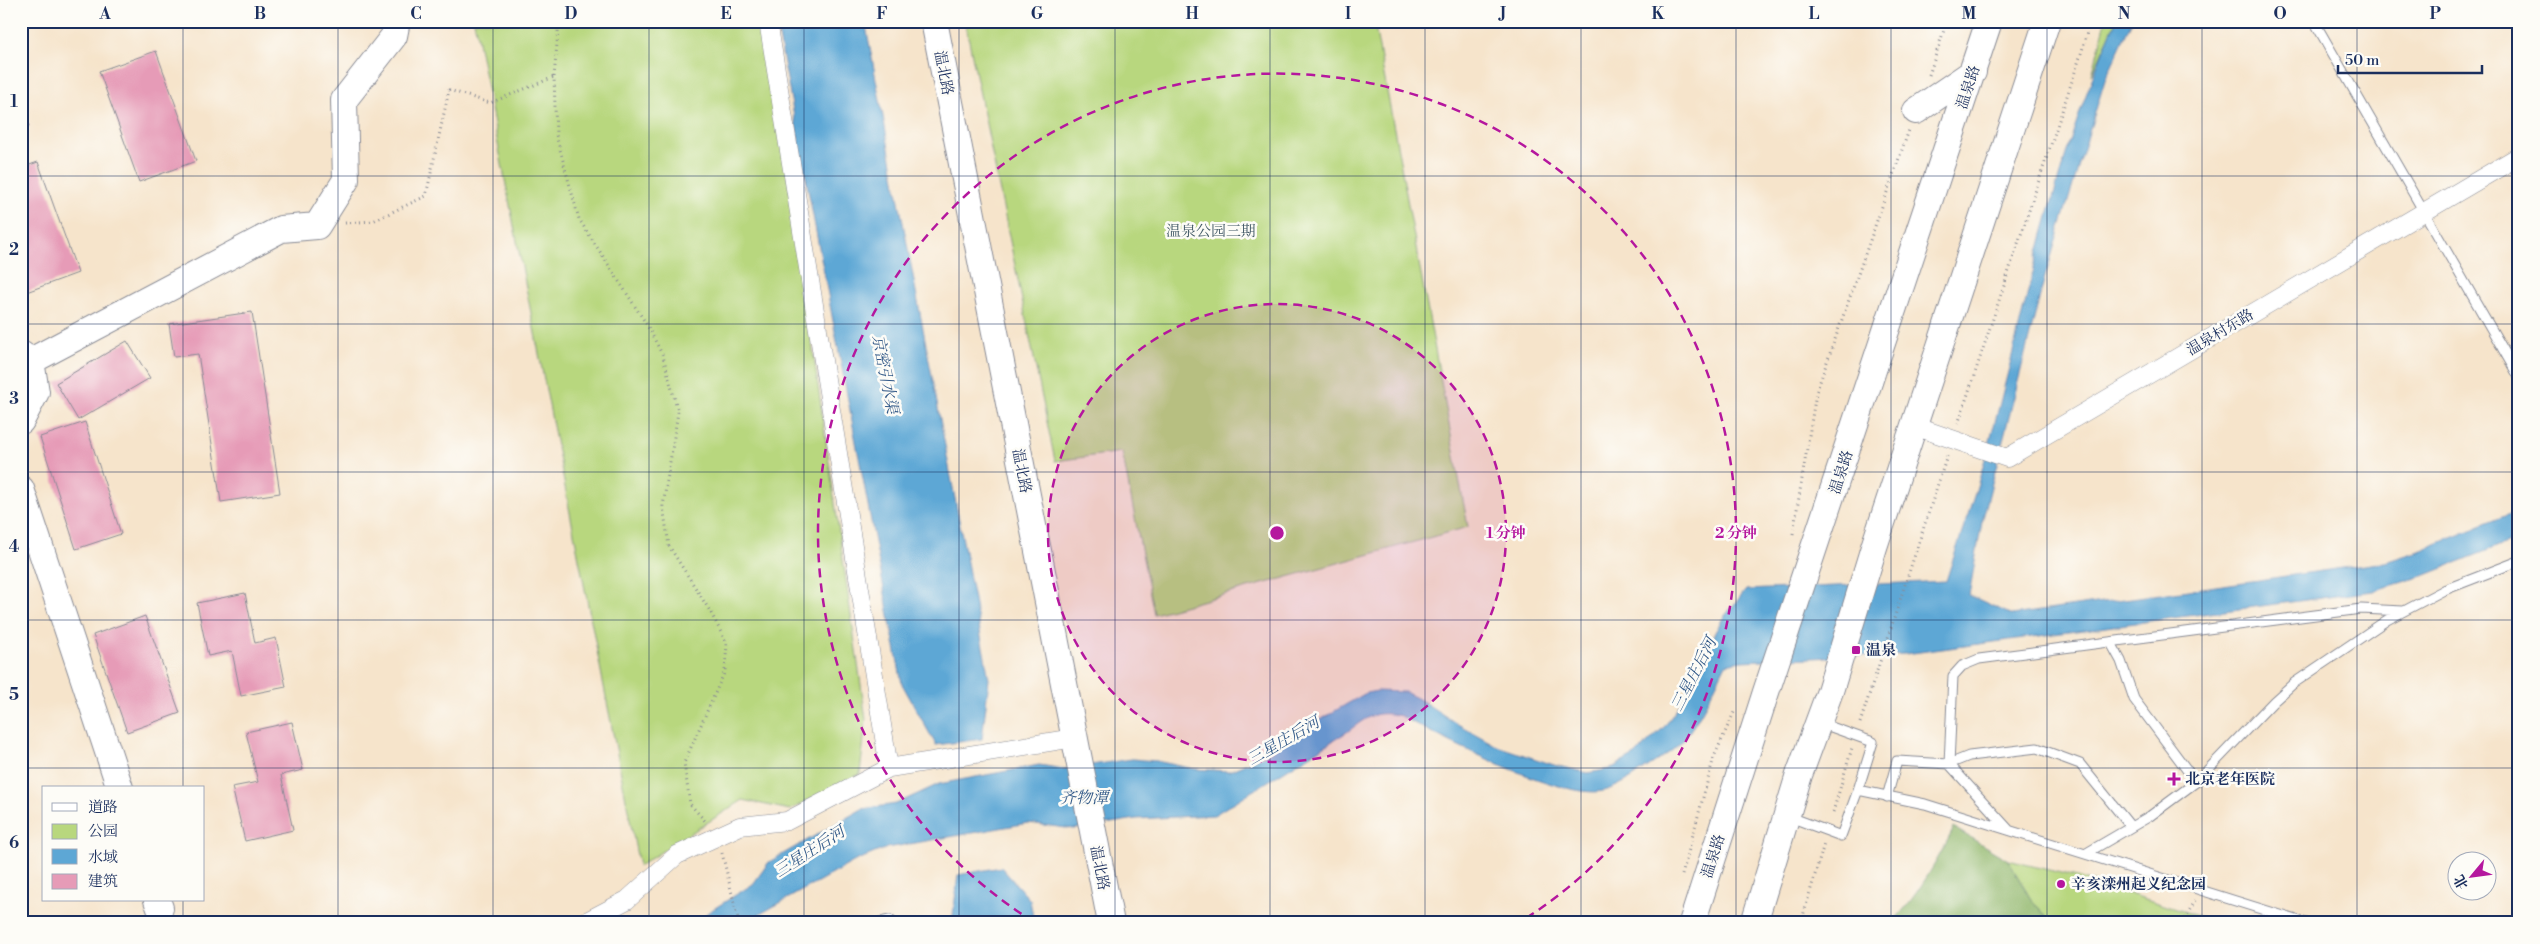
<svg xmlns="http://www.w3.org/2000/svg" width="2540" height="944" font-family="'Libre Bodoni','Noto Serif SC',serif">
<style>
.green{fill:#b8d77e;stroke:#6a836e}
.forest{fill:#92b86d;stroke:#567466}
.water{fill:#5da7d5;stroke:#3c6b9a}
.building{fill:#e69bb7}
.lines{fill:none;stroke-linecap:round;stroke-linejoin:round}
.lane-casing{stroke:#888a94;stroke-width:11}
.street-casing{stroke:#888a94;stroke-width:19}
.secondary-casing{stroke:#888a94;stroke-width:28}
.path{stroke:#888a94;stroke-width:3;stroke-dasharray:1 4;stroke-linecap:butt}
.lane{stroke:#fff;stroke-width:9}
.street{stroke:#fff;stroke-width:18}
.secondary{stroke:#fff;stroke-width:26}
.grid{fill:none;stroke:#1b2f5e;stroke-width:1;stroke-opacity:0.55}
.ring{fill:none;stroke:#b5179e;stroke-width:2.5;stroke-dasharray:9 6}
.poi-dot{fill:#b5179e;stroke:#fdfcf7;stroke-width:2}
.labels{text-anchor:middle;stroke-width:5;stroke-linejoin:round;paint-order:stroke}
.street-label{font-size:15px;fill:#1b2f5e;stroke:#fdfcf7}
.park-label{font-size:15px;fill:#425966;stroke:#fdfcf7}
.poi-label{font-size:15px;font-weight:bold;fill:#1b2f5e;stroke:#fdfcf7;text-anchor:start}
.water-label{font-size:16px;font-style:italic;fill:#325988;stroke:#fdfcf7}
.centre{fill:#b5179e;stroke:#fdfcf7;stroke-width:2.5}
.ring-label{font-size:15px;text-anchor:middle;font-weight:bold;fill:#b5179e;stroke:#fdfcf7;stroke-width:5;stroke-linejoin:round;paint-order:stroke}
.neatline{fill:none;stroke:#1b2f5e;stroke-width:2}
.grid-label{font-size:16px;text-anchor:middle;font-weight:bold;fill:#1b2f5e}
</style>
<rect width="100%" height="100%" fill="#fdfcf7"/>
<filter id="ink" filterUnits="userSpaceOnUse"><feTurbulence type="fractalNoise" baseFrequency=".02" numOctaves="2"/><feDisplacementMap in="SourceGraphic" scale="10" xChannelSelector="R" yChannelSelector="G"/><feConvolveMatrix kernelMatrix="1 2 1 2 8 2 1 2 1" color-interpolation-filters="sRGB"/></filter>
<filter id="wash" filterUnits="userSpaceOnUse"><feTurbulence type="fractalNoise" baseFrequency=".0096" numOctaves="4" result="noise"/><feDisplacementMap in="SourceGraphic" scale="20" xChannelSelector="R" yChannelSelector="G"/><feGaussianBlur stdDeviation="1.12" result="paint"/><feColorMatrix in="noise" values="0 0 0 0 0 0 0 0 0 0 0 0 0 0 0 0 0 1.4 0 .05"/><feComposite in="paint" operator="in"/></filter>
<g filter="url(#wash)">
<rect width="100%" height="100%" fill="#f6e4cb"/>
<path class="green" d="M474,21H759L782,134L866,720L860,774L790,810L743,800L639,866Z
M965,21H1374L1468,527L1154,614L1122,452L1055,461Z
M2106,21H2116L2092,74Z
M2008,860L2077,877L2220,923H2052L2030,898Z"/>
<path class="forest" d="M1954,828L2008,860L2030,898L2052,923H1892C1919,894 1936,863 1954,828Z"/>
<path class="water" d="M776,21H865L989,679L982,739L936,745L902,684Z
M2116,21H2132L2105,80L2044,280L1982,522L1969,595L2012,615L2385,562L2422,550L2519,510V538L2423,576L2373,591L1905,654L1741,661L1726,664C1713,690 1701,718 1683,740C1674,751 1658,760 1646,768C1633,777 1619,787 1603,791C1562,800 1440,738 1401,716C1374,710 1369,716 1347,732L1214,815L1136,819L1074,829L1028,823L887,848L855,861L744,923H698L707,913L753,884L769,862L862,809L896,804L939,784L1039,765L1064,769L1132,759L1156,761L1195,769L1229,771L1264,756L1333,712L1366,693L1377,691L1405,692L1419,699L1454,722L1497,746L1554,765L1588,773L1610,769L1635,755L1665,726L1690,689L1709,643L1723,618L1746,590L1946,581C1959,540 1974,500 1985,459C2026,312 2053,160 2116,21Z
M1001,867L1030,900L1034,923H952L958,875Z"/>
<g id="blocks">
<path class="building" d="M156,51L196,161L139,182L99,71Z
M21,107L29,126L21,129Z
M38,162L78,273L21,294V168Z
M252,312L280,493L221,502L198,354L174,357L169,324Z
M127,341L150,378L78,420L56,383Z
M85,422L121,534L76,549L40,437Z
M245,593L255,643L276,638L286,687L241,696L232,651L208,656L197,603Z
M145,616L180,713L127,732L93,635Z
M292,722L303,770L281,775L293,830L245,841L232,787L258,782L246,732Z"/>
</g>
</g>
<g filter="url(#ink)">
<use href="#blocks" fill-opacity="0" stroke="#888a94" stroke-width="1"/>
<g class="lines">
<defs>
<path id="lane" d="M2314,21L2519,377
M2111,643L2121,661L2134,699L2196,782
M1858,790L1925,804L2306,923
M1887,797L1897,761L1949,764L1969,756L2037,748L2080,764L2131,827
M1790,817L1841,836L1858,790L1873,742L1820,723
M2009,830L1949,764L1953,676L1962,666L1979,659L2361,609L2403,611
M2085,854L2150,816L2196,782L2274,701L2294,683L2387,620L2444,590L2519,561
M876,923L890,920L893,923
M2518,923L2519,922"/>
<path id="street" d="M768,21L889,768
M1914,426L2007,458L2519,156
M583,923L627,900L677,855L740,826L787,821L889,768L1074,738"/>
<path id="secondary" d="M934,21L1111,923
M1916,111L1973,72
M21,354L31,361L36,392L21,421
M31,361L281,229L317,226L346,180L344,100L394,36L397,21
M21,489L120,788
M157,900L160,908
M1692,923L1766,692L1989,21
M1754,923L1799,775L1830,691L1874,547L2047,21"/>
</defs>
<use href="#lane" class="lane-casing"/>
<use href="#street" class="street-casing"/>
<use href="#secondary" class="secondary-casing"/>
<path class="path" d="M559,21L554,77L556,135L579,219L647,325L663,356L678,412L663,506L669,546L710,611L727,644L725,671L684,763L690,804L706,822
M1929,75L1947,21
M345,223L373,221L426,196L449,90L490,103L554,77
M1958,424L2082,51L2090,21
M1793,534L1816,393L1909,130
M1860,723L1947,456
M1833,812L1852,748
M722,853L739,923
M1682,875L1714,757L1735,710
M1801,923L1824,844
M2182,923L2195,901"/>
<use href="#lane" class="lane"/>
<use href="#street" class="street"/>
<use href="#secondary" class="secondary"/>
</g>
</g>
<path class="grid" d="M183,21V788M338,21V923M493,21V923M649,21V923M804,21V923M959,21V923M1115,21V923M1270,21V923M1425,21V923M1581,21V923M1736,21V923M1891,21V923M2047,21V923M2202,21V923M2357,21V923M21,176H2519M21,324H2519M21,472H2519M21,620H2519M21,768H2519M183,900V923"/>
<circle cx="1277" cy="533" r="229" fill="#b5179e" fill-opacity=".12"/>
<g class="ring">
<circle cx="1277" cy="533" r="229"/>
<path d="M1034 922A459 459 0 1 1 1520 922"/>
</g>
<g class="poi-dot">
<rect x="1851" y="645" width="10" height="10" rx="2.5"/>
<path d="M2171.5 771.5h5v5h5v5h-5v5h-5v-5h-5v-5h5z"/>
<circle cx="2061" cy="884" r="5"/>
</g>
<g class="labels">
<g class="street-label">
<text transform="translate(944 73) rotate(79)" y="5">温北路</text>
<text transform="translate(1968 87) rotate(-72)" y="5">温泉路</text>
<text transform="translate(2220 332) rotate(-31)" y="5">温泉村东路</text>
<text transform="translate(1022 471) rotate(79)" y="5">温北路</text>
<text transform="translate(1841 472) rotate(-72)" y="5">温泉路</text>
<text transform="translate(1713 856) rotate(-72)" y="5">温泉路</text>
<text transform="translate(1100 868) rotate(79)" y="5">温北路</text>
</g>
<g class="park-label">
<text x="1211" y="236">温泉公园三期</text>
</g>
<g class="poi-label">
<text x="1866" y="655">温泉</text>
<text x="2185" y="784">北京老年医院</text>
<text x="2071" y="889">辛亥滦州起义纪念园</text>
</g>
<g class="water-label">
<text transform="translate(886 374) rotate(79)" y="6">京密引水渠</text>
<text transform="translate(1693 674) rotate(-63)" y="6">三星庄后河</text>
<text transform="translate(1283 740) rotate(-30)" y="6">三星庄后河</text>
<text x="1084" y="803">齐物潭</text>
<text transform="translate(809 851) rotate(-33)" y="6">三星庄后河</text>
</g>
</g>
<circle cx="1277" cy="533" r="8" class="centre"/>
<g class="ring-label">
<text x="1506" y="538">1 分钟</text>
<text x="1736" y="538">2 分钟</text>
</g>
<rect width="2540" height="944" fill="none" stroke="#fdfcf7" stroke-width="55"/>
<rect x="42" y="786" width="162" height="115" fill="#fdfcf7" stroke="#a3aaba"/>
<rect x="52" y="803" width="25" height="8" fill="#ffffff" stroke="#a3aaba"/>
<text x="88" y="812" font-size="15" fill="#1b2f5e">道路</text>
<rect x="52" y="824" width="25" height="15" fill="#b8d77e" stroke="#a3aaba"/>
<text x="88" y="836" font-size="15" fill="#1b2f5e">公园</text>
<rect x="52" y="849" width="25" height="15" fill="#5da7d5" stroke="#a3aaba"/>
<text x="88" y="862" font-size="15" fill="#1b2f5e">水域</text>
<rect x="52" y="874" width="25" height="15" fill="#e69bb7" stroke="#a3aaba"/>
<text x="88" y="886" font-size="15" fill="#1b2f5e">建筑</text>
<g transform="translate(2472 876) rotate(241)"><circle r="24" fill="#fdfcf7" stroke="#a3aaba"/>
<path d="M0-4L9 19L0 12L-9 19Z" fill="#b5179e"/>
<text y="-8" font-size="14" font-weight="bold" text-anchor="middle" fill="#1b2f5e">北</text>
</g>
<path d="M2338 65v8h144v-8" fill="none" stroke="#1b2f5e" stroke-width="2.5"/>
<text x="2345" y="65" font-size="15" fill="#1b2f5e" stroke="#fdfcf7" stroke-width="4" paint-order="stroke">50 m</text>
<rect x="28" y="28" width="2484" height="888" class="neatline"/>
<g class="grid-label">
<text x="105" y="19">A</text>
<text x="260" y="19">B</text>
<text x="416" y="19">C</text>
<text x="571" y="19">D</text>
<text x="726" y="19">E</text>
<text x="882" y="19">F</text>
<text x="1037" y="19">G</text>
<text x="1192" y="19">H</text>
<text x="1348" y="19">I</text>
<text x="1503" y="19">J</text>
<text x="1658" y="19">K</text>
<text x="1814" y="19">L</text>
<text x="1969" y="19">M</text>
<text x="2124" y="19">N</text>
<text x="2280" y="19">O</text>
<text x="2435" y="19">P</text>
<text x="14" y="107">1</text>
<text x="14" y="255">2</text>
<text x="14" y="404">3</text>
<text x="14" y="552">4</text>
<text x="14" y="700">5</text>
<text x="14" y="848">6</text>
</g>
</svg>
